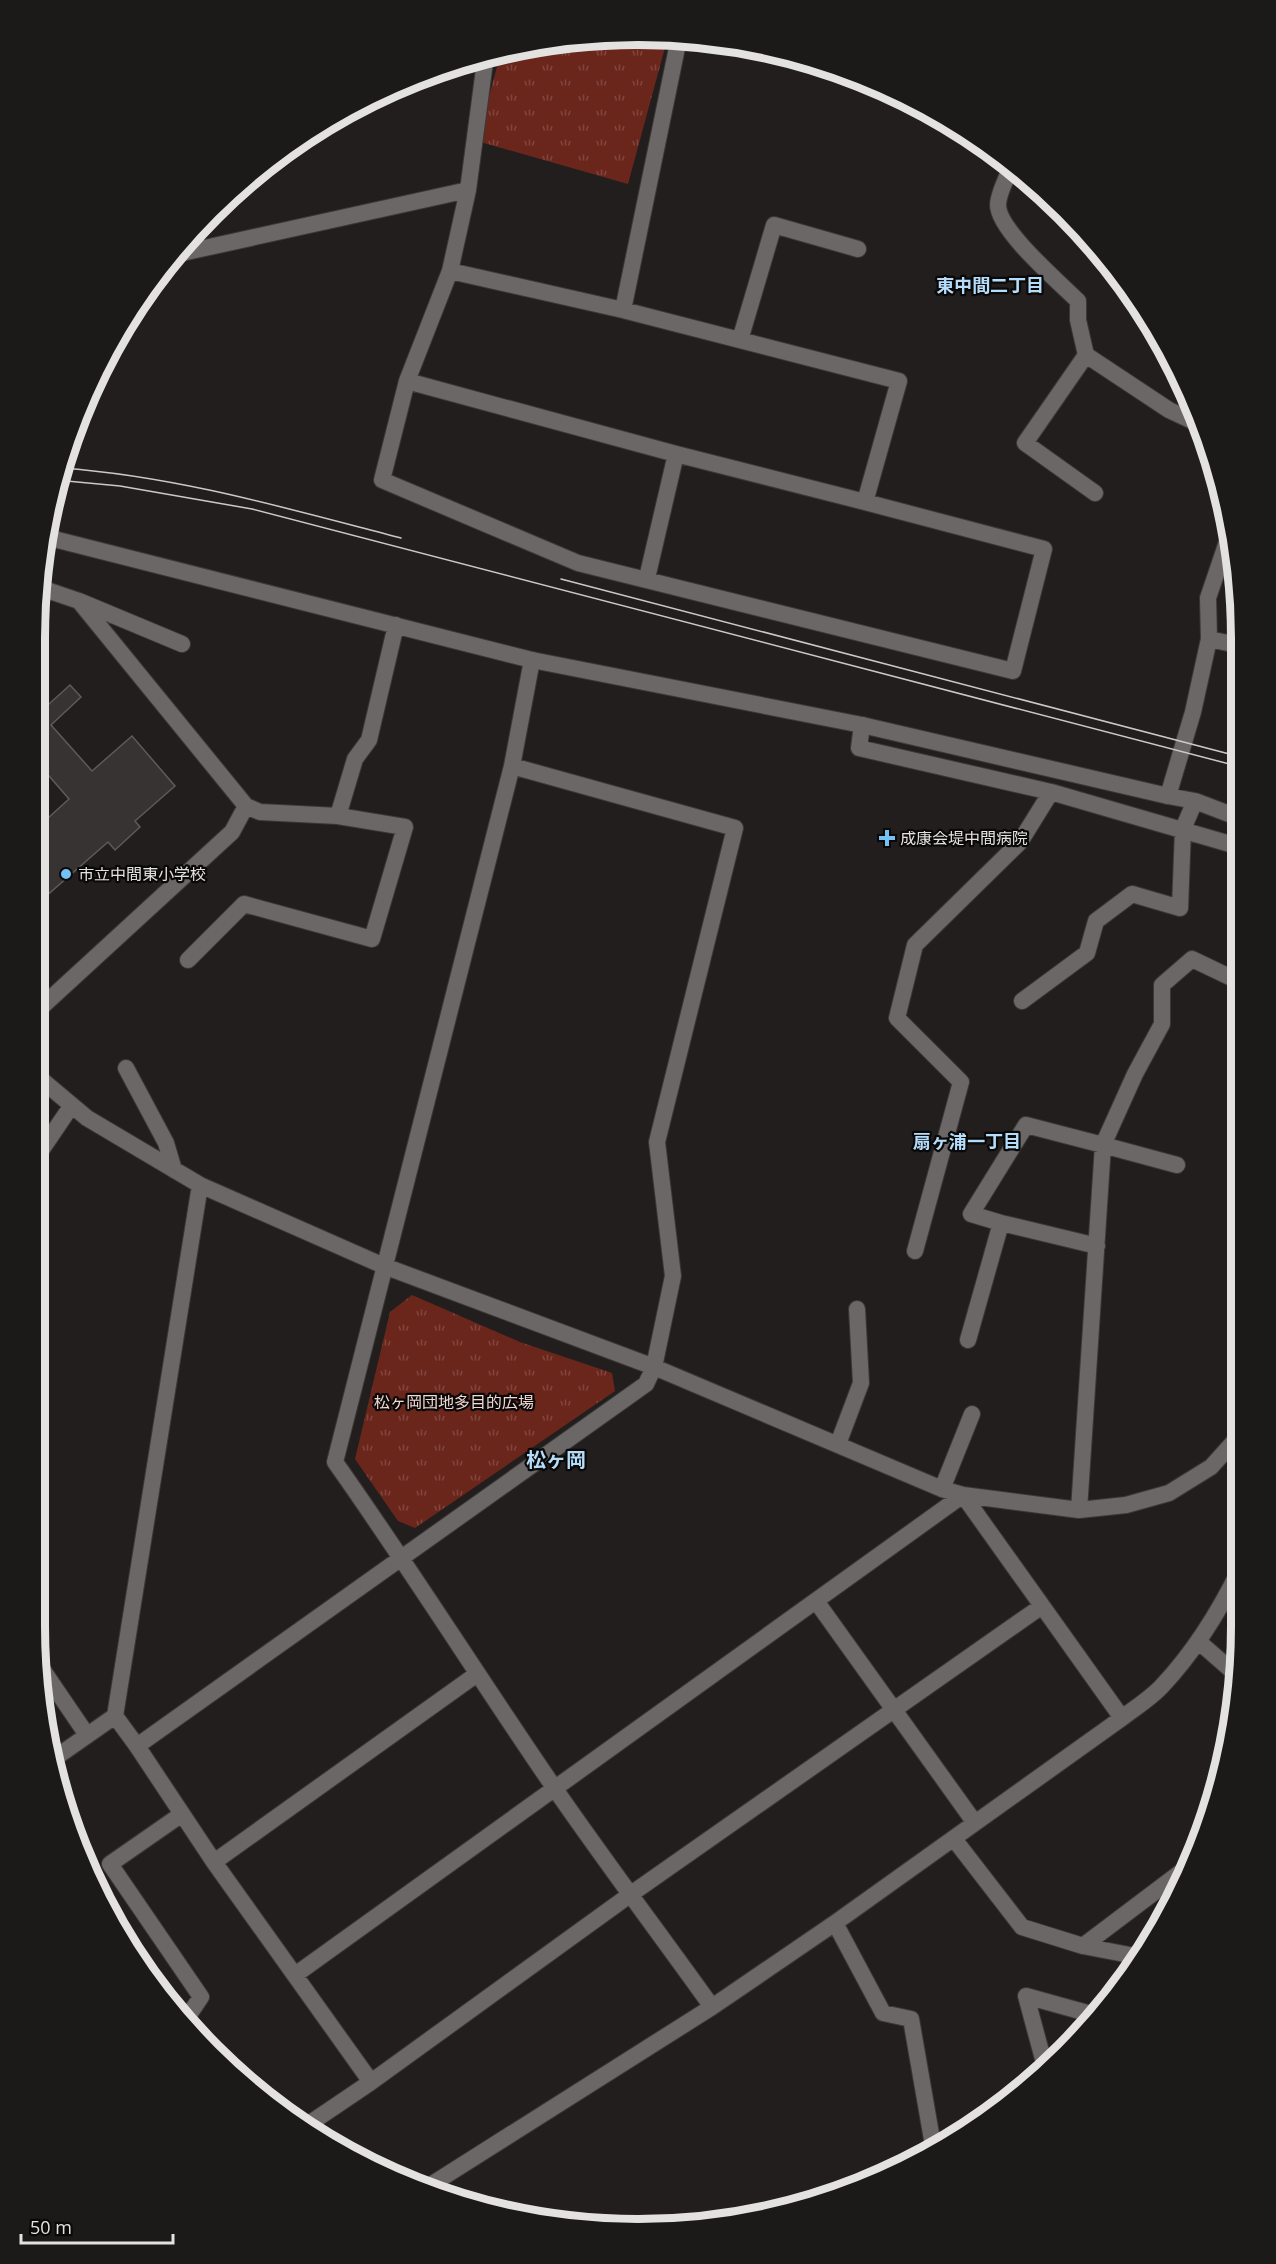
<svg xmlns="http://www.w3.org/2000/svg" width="1276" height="2264" font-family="'Open Sans','Noto Sans JP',sans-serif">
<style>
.park{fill:url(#park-tufts)}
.building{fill:#373332;stroke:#5f5a5a;stroke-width:1.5}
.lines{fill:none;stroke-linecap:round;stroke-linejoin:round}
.minor-casing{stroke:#3c3838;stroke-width:18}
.tertiary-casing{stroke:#3c3838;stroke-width:18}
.minor{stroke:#6b6766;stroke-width:16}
.tertiary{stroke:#6b6766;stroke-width:16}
.tram{stroke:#cbc8c8;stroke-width:1.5}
.poi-dot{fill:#73c1f6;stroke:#0a0908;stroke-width:2}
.labels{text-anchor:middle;stroke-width:4.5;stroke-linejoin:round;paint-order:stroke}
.poi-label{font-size:16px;fill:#e4e1e1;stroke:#0a0908;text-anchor:start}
.park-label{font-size:16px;fill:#f1d8d3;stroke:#0a0908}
.neighbourhood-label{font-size:18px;font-weight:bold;fill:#b4ddfb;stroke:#0a0908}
.quarter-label{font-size:20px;font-weight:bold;fill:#b4ddfb;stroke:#0a0908}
.rim{fill:none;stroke:#e4e1e1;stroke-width:8}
</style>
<defs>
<pattern id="park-tufts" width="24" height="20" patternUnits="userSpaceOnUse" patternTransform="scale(1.5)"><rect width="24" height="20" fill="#6b261c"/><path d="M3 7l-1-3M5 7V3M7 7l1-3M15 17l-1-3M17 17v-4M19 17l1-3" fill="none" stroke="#80453d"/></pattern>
</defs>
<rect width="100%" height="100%" fill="#221e1e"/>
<path class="park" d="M599,36L658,38L667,40L628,184L477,141L501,52Z
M412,1295L520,1342L612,1373L615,1391L415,1528L398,1521L355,1459L390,1312Z"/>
<path class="building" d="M70,685L81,697L51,725L92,771L132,736L175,786L135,821L140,827L115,850L108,842L37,904V828L69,799L36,761V690L49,704Z"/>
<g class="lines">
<defs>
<path id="minor" d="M1010,169C1006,180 998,194 998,205C998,230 1059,282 1078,301V320L1086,355L1169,410L1199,424
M173,255L468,190
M450,271L623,310L899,381L865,502L1044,549L1013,671L578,563L382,480L407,381L450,271L468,190L486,54
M623,310L679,38
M740,340L774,225L858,249
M1086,355L1025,443L1095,493
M407,381L676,454L865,502
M1230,533L1208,598L1209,639L1193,712L1168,796L1195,801L1237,817
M46,537L532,660L512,766L335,1462C410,1568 479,1678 553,1786C604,1860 659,1933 712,2007
M647,578L676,454
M38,587L79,601L182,644
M79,601L246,806L260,812L338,816L405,827L372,939L244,904L188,960
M1209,639L1237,645
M862,725L859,748L1051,792L1237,846
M338,816L355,759L369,740L396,625
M1022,1001L1087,953L1096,921L1132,894L1180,908L1183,829L1195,801
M37,1011L232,832L246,806
M126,1068L166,1143L174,1170
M37,1076L87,1118L200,1185L384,1266L654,1367L942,1489L963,1495L1079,1510L1126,1505L1169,1493L1211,1467L1239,1436
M38,1155L72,1105
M1177,1165L1103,1145L1135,1074L1162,1024V985L1192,959L1238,981
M200,1185L115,1716L137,1746L214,1862L371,2082L303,2128
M915,1251L961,1082L897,1018L915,945L1020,842L1051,792
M968,1340L1001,1223
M838,1444L861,1383L857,1309
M942,1489L972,1414
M963,1495L1122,1718
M1079,1510L1103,1145L1026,1125L971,1214L1001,1223L1097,1246
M816,1601L975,1823
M1199,1642L1238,1676
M40,1666L87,1735
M137,1746L646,1384L654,1367L673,1276L657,1142L735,828L512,766
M52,1760L115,1716
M182,1814L110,1864L201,1997L184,2022
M954,1839L1022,1927L1083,1946L1140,1957
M214,1862L477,1674
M835,1923L883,2013L911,2019L934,2151
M1083,1946L1189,1866
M295,1975L963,1495
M1046,2070L1026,1996L1098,2016
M371,2082L631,1894L1042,1606
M426,2188L712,2007L835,1923L1122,1718C1135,1708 1151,1698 1162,1686C1195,1651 1219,1612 1240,1569"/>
<path id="tertiary" d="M532,660L862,725L1168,796"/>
</defs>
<use href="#minor" class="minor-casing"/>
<use href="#tertiary" class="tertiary-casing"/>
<use href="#minor" class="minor"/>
<use href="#tertiary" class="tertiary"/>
<path class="tram" d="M61,468C176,476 289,509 401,538
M56,480L120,486L252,509L1237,766
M561,579L1237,756"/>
</g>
<g class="poi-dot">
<path d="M884 829h6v6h6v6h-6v6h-6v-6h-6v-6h6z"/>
<circle cx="66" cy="874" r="6"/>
</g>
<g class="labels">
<g class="poi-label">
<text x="900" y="844">成康会堤中間病院</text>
<text x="78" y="880">市立中間東小学校</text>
</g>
<g class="park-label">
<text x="454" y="1408">松ヶ岡団地多目的広場</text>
</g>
<g class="neighbourhood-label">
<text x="990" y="292">東中間二丁目</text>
<text x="967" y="1148">扇ヶ浦一丁目</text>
</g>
<g class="quarter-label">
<text x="556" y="1467">松ヶ岡</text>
</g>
</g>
<path d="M0 0H1276V2264H0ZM638 45H638A593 593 0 0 1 1231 638V1626A593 593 0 0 1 638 2219H638A593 593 0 0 1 45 1626V638A593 593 0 0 1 638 45Z" fill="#1b1a19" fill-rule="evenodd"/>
<path class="rim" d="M638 45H638A593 593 0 0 1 1231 638V1626A593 593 0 0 1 638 2219H638A593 593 0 0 1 45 1626V638A593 593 0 0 1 638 45Z"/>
<path d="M21 2234v9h152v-9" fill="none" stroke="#e4e1e1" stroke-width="3"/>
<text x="30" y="2234" font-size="18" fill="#e4e1e1" stroke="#0a0908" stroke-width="4.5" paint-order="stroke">50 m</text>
</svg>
